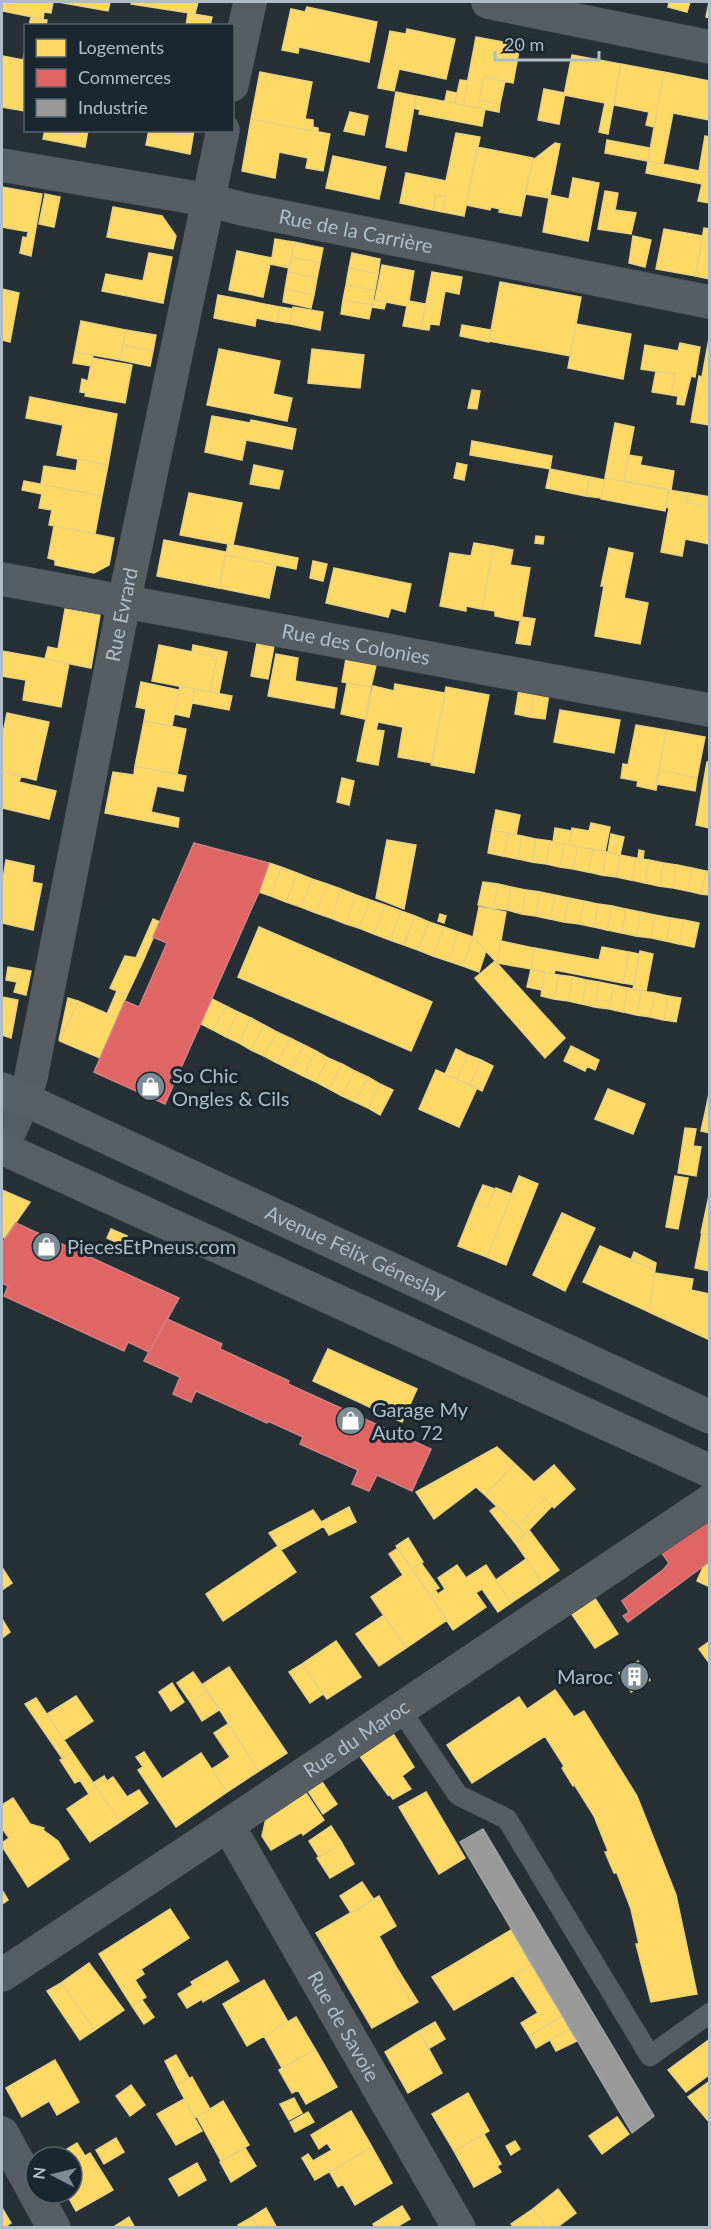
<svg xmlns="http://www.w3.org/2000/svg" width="711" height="2229" font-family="Lato,sans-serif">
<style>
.homes{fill:#ffd966;stroke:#e7d183;stroke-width:1.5}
.shops{fill:#e06666;stroke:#d18083;stroke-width:1.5}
.industry{fill:#999;stroke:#9fa4a7;stroke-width:1.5}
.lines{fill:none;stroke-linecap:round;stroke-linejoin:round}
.lane-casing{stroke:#444b4f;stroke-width:21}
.street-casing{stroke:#444b4f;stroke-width:34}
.primary-casing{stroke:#434c52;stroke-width:34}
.lane{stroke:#565e63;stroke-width:20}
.street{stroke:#565e63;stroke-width:33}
.primary{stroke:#586065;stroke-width:33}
.labels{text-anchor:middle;stroke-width:6;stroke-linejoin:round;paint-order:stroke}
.street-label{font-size:20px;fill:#aebdc7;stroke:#192730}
.poi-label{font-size:20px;fill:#aebdc7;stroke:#192730;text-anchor:start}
</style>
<rect width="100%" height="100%" fill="#263035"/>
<path class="homes" d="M2,2H53L51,13L44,12L43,19L2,11Z
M58,2H110L108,11Z
M132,2H198L195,14L131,4Z
M669,2H690L687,12L668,7Z
M709,2H710V18L706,17Z
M307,7L377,22L369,62L299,47L298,53L282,50L291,9L305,12Z
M188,13L212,17L210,26H186Z
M31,17L47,20L46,26H29Z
M407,29L455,39L446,79L399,69L394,91L378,88L390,31L406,34Z
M476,37L520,45L513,83L484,77L479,100L500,104L499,112L463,105Z
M26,45V111L2,107V56L23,60Z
M572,55L621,64L608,134L599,132L605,103L564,95Z
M621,64L664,72L654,127L646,125L649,112L614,105Z
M260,72L312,82L305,119L313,120V127L318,128V132L251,119Z
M664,72L710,81V120L673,113L663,164L648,161Z
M484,77L505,81L500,104L479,100Z
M460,80L468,81L463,105L455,103Z
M544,89L565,93L559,124L538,120Z
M447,91L457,93L455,103L445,101Z
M396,92L416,96L406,151L386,147Z
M416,96L485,109L482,126L419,114L420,110L414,108Z
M350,112L368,116L364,135L344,131Z
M251,119L330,134L323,171L306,168L308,158L279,152L275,178L242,171Z
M45,130H88L85,147L43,139Z
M149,130H194L190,154L146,145Z
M456,133L480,137L464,216L443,212L446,197L436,195L433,210L400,203L406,173L446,181Z
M705,136L710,137V173L699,171Z
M607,140L650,148L648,161L605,153Z
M555,143L560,144L550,195L569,199L573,178L599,183L588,241L543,232L549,198L525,194L532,161Z
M477,147L533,158L521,216L499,212L500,209L491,207L490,210L466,205Z
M333,156L386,167L379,199L326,188Z
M648,161L710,173V203L698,201L702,184L646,173Z
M2,187L42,194L35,233L2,227Z
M605,191L618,193L615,210L636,213L631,234L598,229Z
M45,194L60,197L54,227L39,224Z
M436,195L446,197L443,212L433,210Z
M113,207L162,216L176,236L173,249L107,237Z
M704,228L710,229V240L702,239Z
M664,229L703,236L695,276L656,269Z
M28,232L35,233L31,256L20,253L23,237L27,238Z
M633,236L651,240L645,267L629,263Z
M275,239L294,242L290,268L270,264L263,297L229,290L237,251L272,258Z
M702,239L710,240V279L695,276Z
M294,242L323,248L320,263L291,257Z
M149,253L172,257L163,303L102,291L106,274L143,281Z
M352,253L380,259L378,274L349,268Z
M291,257L320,263L317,278L288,272Z
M382,265L414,271L409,301L426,304L421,329L403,326L407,306L375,300Z
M349,268L378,274L375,290L346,285Z
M288,272L317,278L314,295L285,289Z
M432,272L462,277L459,294L445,291L439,325L430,324L429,330L421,329Z
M500,282L581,297L570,356L489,341Z
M346,285L375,290L372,305L343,300Z
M2,289L19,293L10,342L2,340Z
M285,289L314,295L311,308L283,302Z
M218,295L280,307L277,322L256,318L255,326L214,318Z
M343,300L372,305L369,319L341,314Z
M373,300L386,302L384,309L371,307Z
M280,307L293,309L290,324L277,322Z
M293,307L323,312L320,330L290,324Z
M81,321L126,330L120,360L75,352Z
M576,324L631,334L623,379L568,368Z
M462,325L491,330L489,342L460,336Z
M126,330L156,335L153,351L123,345Z
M710,333V425L691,422L699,376L702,377Z
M680,343L700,347L695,377L691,376L684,405L677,404L678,396L671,395L675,374L641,369L645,345L678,351Z
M123,345L153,351L150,366L120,360Z
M219,349L280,361L273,394L292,398L287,421L207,405Z
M312,349L364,355L360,388L308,383Z
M75,352L93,355L91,366L73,363Z
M92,358L132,365L125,403L85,396L86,393L80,392L82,379L88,381Z
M656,371L675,374L671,395L652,392Z
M472,390L480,391L477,409L468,408Z
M30,397L117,414L108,465L57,455L63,425L26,418Z
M212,416L250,423L251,420L296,429L292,449L246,440L242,460L205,452Z
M615,423L634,427L624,481L605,478Z
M472,441L552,456L550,469L470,455Z
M628,455L642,457L640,465L674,471L671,490L624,481Z
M78,459L108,465L102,496L41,484L44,466L76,471Z
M457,463L467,465L464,480L454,478Z
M254,465L283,471L279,489L250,484Z
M550,469L590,477L586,496L546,488Z
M590,477L605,480L601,498L586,496Z
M605,478L669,490L665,511L601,499Z
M24,481L102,496L95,534L49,525L52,510L39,508L42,494L22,490Z
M669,490L688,493L686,503L710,507V544L685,539L682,556L661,552L669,508L666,507Z
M189,493L242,503L233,545L180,535Z
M688,493L710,497V507L686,503Z
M54,526L114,538L109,565L94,573L55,565V560L48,558Z
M536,536L544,537L543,544L535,543Z
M164,540L226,552L219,588L157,576Z
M474,543L493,546L482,609L466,606V611L440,606L450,553L471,556Z
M228,544L298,558L296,569L226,555Z
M493,546L513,550L510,565L530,568L521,621L495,616V611L482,609Z
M609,548L633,553L624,598L648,603L640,644L595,636L604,586H601Z
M226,555L276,565L269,598L219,588Z
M313,561L327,564L323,581L310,578Z
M334,568L411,584L405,612L391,608L388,617L326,603Z
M65,609L100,615L91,668L45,659L48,647L58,649Z
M521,617L535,619L530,645L516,643Z
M257,643L274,646L268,679L251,676Z
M159,645L217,657L210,692L152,681Z
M193,645L227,652L219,693L210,692L217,657L192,652Z
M2,651L69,663L61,707L23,700L26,680L2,676Z
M276,654L298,658L295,681L337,688L334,708L268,696Z
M346,659L376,665L371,687L342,682Z
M141,682L179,690L172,726L144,721L146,709L136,707Z
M347,683L371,687L365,719L341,714Z
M395,684L445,693L432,763L398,757L403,727L378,722L376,730L384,731L378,765L357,761L373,686L394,691Z
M180,686L195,689L189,717L174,714Z
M446,687L489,695L474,773L431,765Z
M195,689L232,696L229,710L192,703Z
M519,689L534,692L530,717L515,714Z
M534,692L549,694L545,719L530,717Z
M560,710L620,720L614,753L554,742Z
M7,713L49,722L36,780L2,772V738Z
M144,721L186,729L177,774L135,766Z
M636,725L666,730L656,790L637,786L638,781L621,778L623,764L628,765Z
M666,730L705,737L697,778L659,770Z
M707,762H710V828L696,825Z
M135,766L186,776L183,791L157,786L151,812L179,818L178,827L105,813L113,772L134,775Z
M659,770L697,778L695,791L656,784Z
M2,772L21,776L19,782L56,791L49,819L2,808Z
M342,778L354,781L349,805L337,802Z
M496,810L520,815L516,835L492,830Z
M591,823L610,827L605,852L569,845L572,828L589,831Z
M555,828L572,831L569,845L553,842Z
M492,830L508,833L503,856L488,853Z
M508,833L522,836L518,859L503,856Z
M611,834L624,837L620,855L608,852Z
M522,836L536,839L532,862L518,859Z
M536,839L550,841L546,864L532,862Z
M387,840L416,845L404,909L376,898Z
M550,841L564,844L560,867L546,864Z
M564,844L578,847L573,869L560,867Z
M578,847L593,849L588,872L573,869Z
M593,849L607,852L602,875L588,872Z
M639,850L644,851L643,859L638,858Z
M607,852L620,855L616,877L602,875Z
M620,855L636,858L631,880L616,877Z
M636,858L649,860L645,883L631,880Z
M6,860L34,866L32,882L42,884L33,930L2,923V885Z
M649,860L664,863L659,886L645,883Z
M269,863L281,867L271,896L259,892Z
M664,863L677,865L673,888L659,886Z
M677,865L692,868L688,891L673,888Z
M281,867L297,873L286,902L271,896Z
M692,868L706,871L701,894L688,891Z
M706,871L710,872V895L701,894Z
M297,873L312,879L301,907L286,902Z
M312,879L327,884L316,913L301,907Z
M483,882L498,884L493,908L478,905Z
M327,884L341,889L331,918L316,913Z
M498,884L511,887L507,910L493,908Z
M511,887L526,890L522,914L507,910Z
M341,889L356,895L346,924L331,918Z
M526,890L540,892L535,916L522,914Z
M540,892L555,895L550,919L535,916Z
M356,895L370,900L359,928L346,924Z
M555,895L569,898L564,922L550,919Z
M569,898L584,901L579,924L564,922Z
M370,900L385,905L374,934L359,928Z
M584,901L598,904L594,927L579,924Z
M598,904L612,906L607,930L594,927Z
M385,905L401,911L390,940L374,934Z
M612,906L626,909L622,933L607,930Z
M479,907L506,912L497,963L473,937Z
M626,909L641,912L636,936L622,933Z
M401,911L415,916L404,945L390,940Z
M641,912L655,915L651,938L636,936Z
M440,914L446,916L444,923L438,921Z
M655,915L671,918L666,941L651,938Z
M415,916L429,922L418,950L404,945Z
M671,918L684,920L679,944L666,941Z
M153,919L160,922L144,959L136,958Z
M684,920L699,923L694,947L679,944Z
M429,922L444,927L433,956L418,950Z
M259,927L432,1002L411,1051L238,977Z
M444,927L458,932L448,961L433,956Z
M458,932L473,937L463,966L448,961Z
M473,937L486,951L479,972L463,966Z
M501,941L534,948L531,969L497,963Z
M602,947L629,952L623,983L555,970L554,974L531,969L534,948L599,960Z
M640,951L653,954L646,991L633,989Z
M629,952L639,954L634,985L623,983Z
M125,956L144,959L127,995L110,988Z
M495,961L565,1038L545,1058L475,978Z
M8,967L31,971L26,995L14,992L17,982L6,980Z
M531,969L545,972L542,990L527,987Z
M545,972L559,975L554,999L541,996Z
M559,975L573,977L568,1001L554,999Z
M573,977L587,980L582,1004L568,1001Z
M587,980L599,982L595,1007L582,1004Z
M599,982L614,985L609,1009L595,1007Z
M614,985L628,988L623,1012L609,1009Z
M628,988L641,991L637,1015L623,1012Z
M117,991L127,995L117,1018L107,1014Z
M641,991L655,993L650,1017L637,1015Z
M655,993L668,996L664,1020L650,1017Z
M668,996L681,998L676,1022L664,1020Z
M2,997L18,1000L11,1038L2,1035Z
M68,998L78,1001L60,1041L59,1040Z
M212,999L226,1006L213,1030L199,1023Z
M78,1001L117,1018L100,1058L60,1041Z
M226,1006L238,1012L226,1037L213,1030Z
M238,1012L251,1018L239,1043L226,1037Z
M251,1018L264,1025L251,1050L239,1043Z
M264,1025L277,1032L264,1056L251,1050Z
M277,1032L290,1038L277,1063L264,1056Z
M290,1038L304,1045L291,1070L277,1063Z
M304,1045L316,1051L303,1076L291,1070Z
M571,1046L599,1060L595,1070L587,1066L585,1071L564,1061Z
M456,1049L468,1055L457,1079L445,1074Z
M316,1051L328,1058L316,1082L303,1076Z
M468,1055L481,1060L470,1085L457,1079Z
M328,1058L342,1064L329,1089L316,1082Z
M481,1060L493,1066L482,1091L470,1085Z
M342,1064L355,1071L342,1096L329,1089Z
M436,1070L477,1088L459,1127L419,1109Z
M355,1071L368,1077L355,1102L342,1096Z
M368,1077L380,1084L368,1108L355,1102Z
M380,1084L393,1090L380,1115L368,1108Z
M608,1089L645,1104L633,1134L595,1119Z
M710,1089V1113H705Z
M705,1113H710V1133L701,1131Z
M685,1128L696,1129L693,1146L701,1147L696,1176L678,1173Z
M519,1176L538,1184L506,1265L487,1257Z
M675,1176L688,1178L678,1229L666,1227Z
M483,1185L495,1189L487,1208L475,1203Z
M496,1188L512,1194L487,1257L458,1246L475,1203L487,1208Z
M2,1190L30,1202L5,1238L2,1237Z
M710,1191V1235L701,1233Z
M562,1213L595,1228L565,1291L533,1275Z
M111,1229L127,1236L123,1245L107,1238Z
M702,1233L710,1235V1271L695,1268Z
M600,1246L655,1270L649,1312L583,1282Z
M634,1252L656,1263L655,1270L631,1260Z
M655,1273L693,1279L691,1290L710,1294V1340L649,1312Z
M328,1349L417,1389L402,1422L313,1381Z
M497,1447L515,1464L485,1495L476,1487L434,1519L416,1492Z
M515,1464L534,1482L554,1465L575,1489L554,1508L545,1498L517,1526L485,1495Z
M545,1498L552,1506L525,1534L517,1526Z
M497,1506L525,1534L516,1544L490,1511Z
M349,1507L356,1522L329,1535L321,1522Z
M313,1510L324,1526L281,1550L269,1533Z
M529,1530L559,1570L542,1582L516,1544Z
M408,1538L423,1562L412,1569L396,1546Z
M278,1546L296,1572L223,1621L206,1594Z
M398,1548L447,1620L406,1648L371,1597L403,1575L389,1554Z
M526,1559L542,1582L511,1603L496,1580Z
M710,1561V1587L697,1581L704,1565Z
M421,1563L439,1588L435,1590L438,1594L445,1589L438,1578L457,1565L466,1578L486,1565L511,1603L498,1612L482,1589L476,1593L486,1607L453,1630L412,1569Z
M3,1569L12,1583L2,1590V1570Z
M594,1597L618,1634L595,1648L571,1613Z
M384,1615L406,1648L379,1666L356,1634Z
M2,1619L10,1632L2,1638Z
M336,1641L361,1677L327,1699L302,1664Z
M710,1641V1664L699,1649Z
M638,1661L650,1680L631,1692L619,1673Z
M302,1664L323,1694L310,1703L289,1672Z
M229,1667L287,1753L259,1771L203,1684Z
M193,1672L207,1692L191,1703L177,1683Z
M172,1683L184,1702L171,1711L159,1692Z
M555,1690L574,1717L584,1711L637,1796L676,1895L697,1994L651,2002L636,1944H639L631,1909L617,1873H614L605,1852L608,1851L594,1816L574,1784L573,1786L562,1768L564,1766L545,1736L472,1783L447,1745L519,1697L527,1709Z
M207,1692L219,1710L202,1721L191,1703Z
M76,1696L93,1721L64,1740L47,1714Z
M36,1698L72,1752L62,1758L25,1704Z
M228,1724L259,1771L227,1792L212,1769L230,1757L214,1733Z
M392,1732L414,1767L402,1776L411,1789L393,1799L389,1794L388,1795L359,1755Z
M72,1752L120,1822L90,1842L67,1809L89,1794L80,1780L75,1783L60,1760Z
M144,1752L162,1779L201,1753L227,1792L176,1827L138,1770L143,1767L136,1757Z
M104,1776L107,1781L113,1777L127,1797L139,1790L148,1803L120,1822L93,1783Z
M322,1782L337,1804L323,1814L308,1791Z
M426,1792L465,1858L439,1874L399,1807Z
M306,1793L324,1820L303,1835L302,1832L271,1850L262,1836L266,1818Z
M13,1798L30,1824L44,1828L43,1830L58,1841L69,1859L28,1887L2,1846V1843L9,1838L2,1828V1805Z
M331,1826L342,1843L319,1857L309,1841Z
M342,1843L354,1864L330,1878L317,1858Z
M362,1882L374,1900L351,1913L340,1896Z
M2,1890L8,1900L2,1904Z
M379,1896L396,1926L379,1936L398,1970L394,1973L413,2005L372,2028L316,1933Z
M170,1909L189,1938L141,1969L144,1974L135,1980L146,1997L132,2006L99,1954Z
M511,1930L531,1965L454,2010L432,1977Z
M227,1961L239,1981L203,2002L202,1999L187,2008L178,1994L193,1985L191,1982Z
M89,1963L124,2010L95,2030L61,1983Z
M531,1965L562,2016L529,2036L521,2023L538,2013L513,1975Z
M398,1970L418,2002L413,2005L394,1973Z
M264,1980L288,2022L247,2046L223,2004Z
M61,1983L95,2030L80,2040L47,1991Z
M142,2000L154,2017L144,2024L132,2006Z
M562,2016L569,2029L536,2048L529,2036Z
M296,2017L315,2049L282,2068L264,2036Z
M435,2022L445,2039L428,2049L419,2031Z
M569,2029L577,2041L556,2051L550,2040Z
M419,2031L442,2073L408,2093L385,2052Z
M710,2039V2074L686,2092L668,2070Z
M315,2049L337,2087L306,2104L298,2090L292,2093L279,2070Z
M176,2055L189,2078L177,2085L165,2061Z
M55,2060L79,2102L57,2115L49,2101L22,2117L6,2088Z
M192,2077L210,2109L195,2118L177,2085Z
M710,2081V2123L688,2097Z
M131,2085L145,2105L130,2116L116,2096Z
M468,2093L489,2131L454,2151L432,2114Z
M294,2098L302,2113L289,2120L280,2104Z
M184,2099L202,2131L176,2145L157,2114Z
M223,2101L249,2145L221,2161L197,2117Z
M351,2111L372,2147L315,2180L302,2158L308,2154L313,2161L332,2150L327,2143L319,2149L311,2135Z
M308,2112L314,2122L295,2132L290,2122Z
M617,2117L629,2134L602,2154L589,2136Z
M484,2134L501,2164L497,2166L501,2172L474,2187L454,2151Z
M116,2138L124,2152L104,2164L96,2150Z
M515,2141L520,2149L511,2155L506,2146Z
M77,2143L85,2156L72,2164V2157H54Z
M372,2147L392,2183L355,2205L334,2169Z
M245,2148L256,2166L231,2182L220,2162Z
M90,2153L113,2190L76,2211L66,2193H72V2164Z
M197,2163L206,2180L179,2196L169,2179Z
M334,2169L343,2184L338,2187L329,2171Z
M558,2189L576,2213L556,2228H547L533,2209Z
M402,2206L410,2219L395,2228H375L373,2224Z
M2,2208L11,2223L3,2228H2Z
M266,2208L277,2228H258L252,2217Z
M533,2209L544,2224L539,2228H514L511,2224Z
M129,2217L135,2228H112Z
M252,2217L258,2228H240L238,2225Z"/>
<path class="shops" d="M194,843L269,863L259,892L165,1104L94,1072L125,1001L139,1007L167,943L153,937Z
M16,1223L179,1298L149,1352L128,1342L124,1351L4,1296L8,1286L2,1283V1243Z
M167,1319L222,1344L220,1349L289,1381L288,1384L431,1449L412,1491L377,1475L369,1491L352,1484L358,1470L300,1444L303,1437L268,1421L267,1423L196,1391L191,1402L173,1394L180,1377L144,1361Z
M710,1520V1561L628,1622L623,1616L629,1612L622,1601L664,1569L669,1563L661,1552Z"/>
<path class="industry" d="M483,1829L654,2116L632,2133L460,1842Z"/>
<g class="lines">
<defs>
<path id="lane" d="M400,1709L458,1795L507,1819L650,2056L710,2013"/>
<g id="street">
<path d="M488,2L710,47"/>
<path d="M232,85L250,2"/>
<path id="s1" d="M2,165L208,200L243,209L710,302"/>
<path id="s2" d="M2,579L710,710"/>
<path id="s3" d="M2,1148L24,1100L31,1077L124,602L223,130"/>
<path id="s4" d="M228,1825L459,2228"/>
<path id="s5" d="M2,1975L228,1825L710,1501"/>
<path d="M2,2133L54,2228"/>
</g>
<g id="primary">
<path id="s6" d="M2,1089L710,1417"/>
<path d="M2,1148L710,1471"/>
</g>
</defs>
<use href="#lane" class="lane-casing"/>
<use href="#street" class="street-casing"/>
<use href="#primary" class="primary-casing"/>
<use href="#lane" class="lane"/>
<use href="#street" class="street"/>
<use href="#primary" class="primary"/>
</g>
<defs>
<symbol id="shop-disc" viewBox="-11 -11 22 22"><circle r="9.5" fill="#7e8c94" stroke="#192730"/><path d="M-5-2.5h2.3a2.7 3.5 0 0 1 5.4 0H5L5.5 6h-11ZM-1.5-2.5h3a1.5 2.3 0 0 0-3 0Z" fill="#fff"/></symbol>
<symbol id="building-disc" viewBox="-11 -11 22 22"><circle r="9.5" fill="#7e8c94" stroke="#192730"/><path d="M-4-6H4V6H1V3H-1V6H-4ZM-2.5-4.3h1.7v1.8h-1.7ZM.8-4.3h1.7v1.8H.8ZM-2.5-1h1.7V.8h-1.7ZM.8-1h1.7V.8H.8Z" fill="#fff"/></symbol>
</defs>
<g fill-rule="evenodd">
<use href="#shop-disc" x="134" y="1070" width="33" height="33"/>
<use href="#shop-disc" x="30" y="1230" width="33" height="33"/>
<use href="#shop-disc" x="334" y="1404" width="33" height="33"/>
<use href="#building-disc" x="618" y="1660" width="33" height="33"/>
</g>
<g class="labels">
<g class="street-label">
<text dy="7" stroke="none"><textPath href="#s1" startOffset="360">Rue de la Carrière</textPath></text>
<text dy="7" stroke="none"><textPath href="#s3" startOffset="548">Rue Evrard</textPath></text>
<text dy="7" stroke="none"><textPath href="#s2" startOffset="360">Rue des Colonies</textPath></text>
<text dy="7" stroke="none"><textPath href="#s6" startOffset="390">Avenue Félix Géneslay</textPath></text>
<text dy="7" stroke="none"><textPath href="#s5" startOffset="426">Rue du Maroc</textPath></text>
<text dy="7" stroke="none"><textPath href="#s4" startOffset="232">Rue de Savoie</textPath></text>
</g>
<g class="poi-label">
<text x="172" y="1083">So Chic<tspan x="172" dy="23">Ongles &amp; Cils</tspan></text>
<text x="67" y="1254">PiecesEtPneus.com</text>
<text x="372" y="1417">Garage My<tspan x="372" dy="23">Auto 72</tspan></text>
<text x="613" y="1684" text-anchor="end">Maroc</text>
</g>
</g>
<rect width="711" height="2229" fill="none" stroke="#aebdc7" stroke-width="6"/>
<rect x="24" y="24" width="210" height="108" fill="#192730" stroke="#55636c" stroke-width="1.5"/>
<rect x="36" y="39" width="30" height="18" fill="#ffd966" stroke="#55636c" stroke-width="1.5"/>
<text x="78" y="54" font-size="18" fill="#aebdc7">Logements</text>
<rect x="36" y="69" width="30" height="18" fill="#e06666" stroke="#55636c" stroke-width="1.5"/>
<text x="78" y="84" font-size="18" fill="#aebdc7">Commerces</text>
<rect x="36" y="99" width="30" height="18" fill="#999999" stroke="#55636c" stroke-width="1.5"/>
<text x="78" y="114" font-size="18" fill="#aebdc7">Industrie</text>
<g transform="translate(54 2175) rotate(277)"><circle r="28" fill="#192730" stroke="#55636c" stroke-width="1.5"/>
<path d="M0-4.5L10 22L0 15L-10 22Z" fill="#7e8c94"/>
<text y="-9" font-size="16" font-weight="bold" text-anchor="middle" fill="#aebdc7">N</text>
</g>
<path d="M495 51v9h104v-9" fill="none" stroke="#aebdc7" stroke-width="3"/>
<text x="504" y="51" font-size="18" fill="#aebdc7" stroke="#192730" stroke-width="4.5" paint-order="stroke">20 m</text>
</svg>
